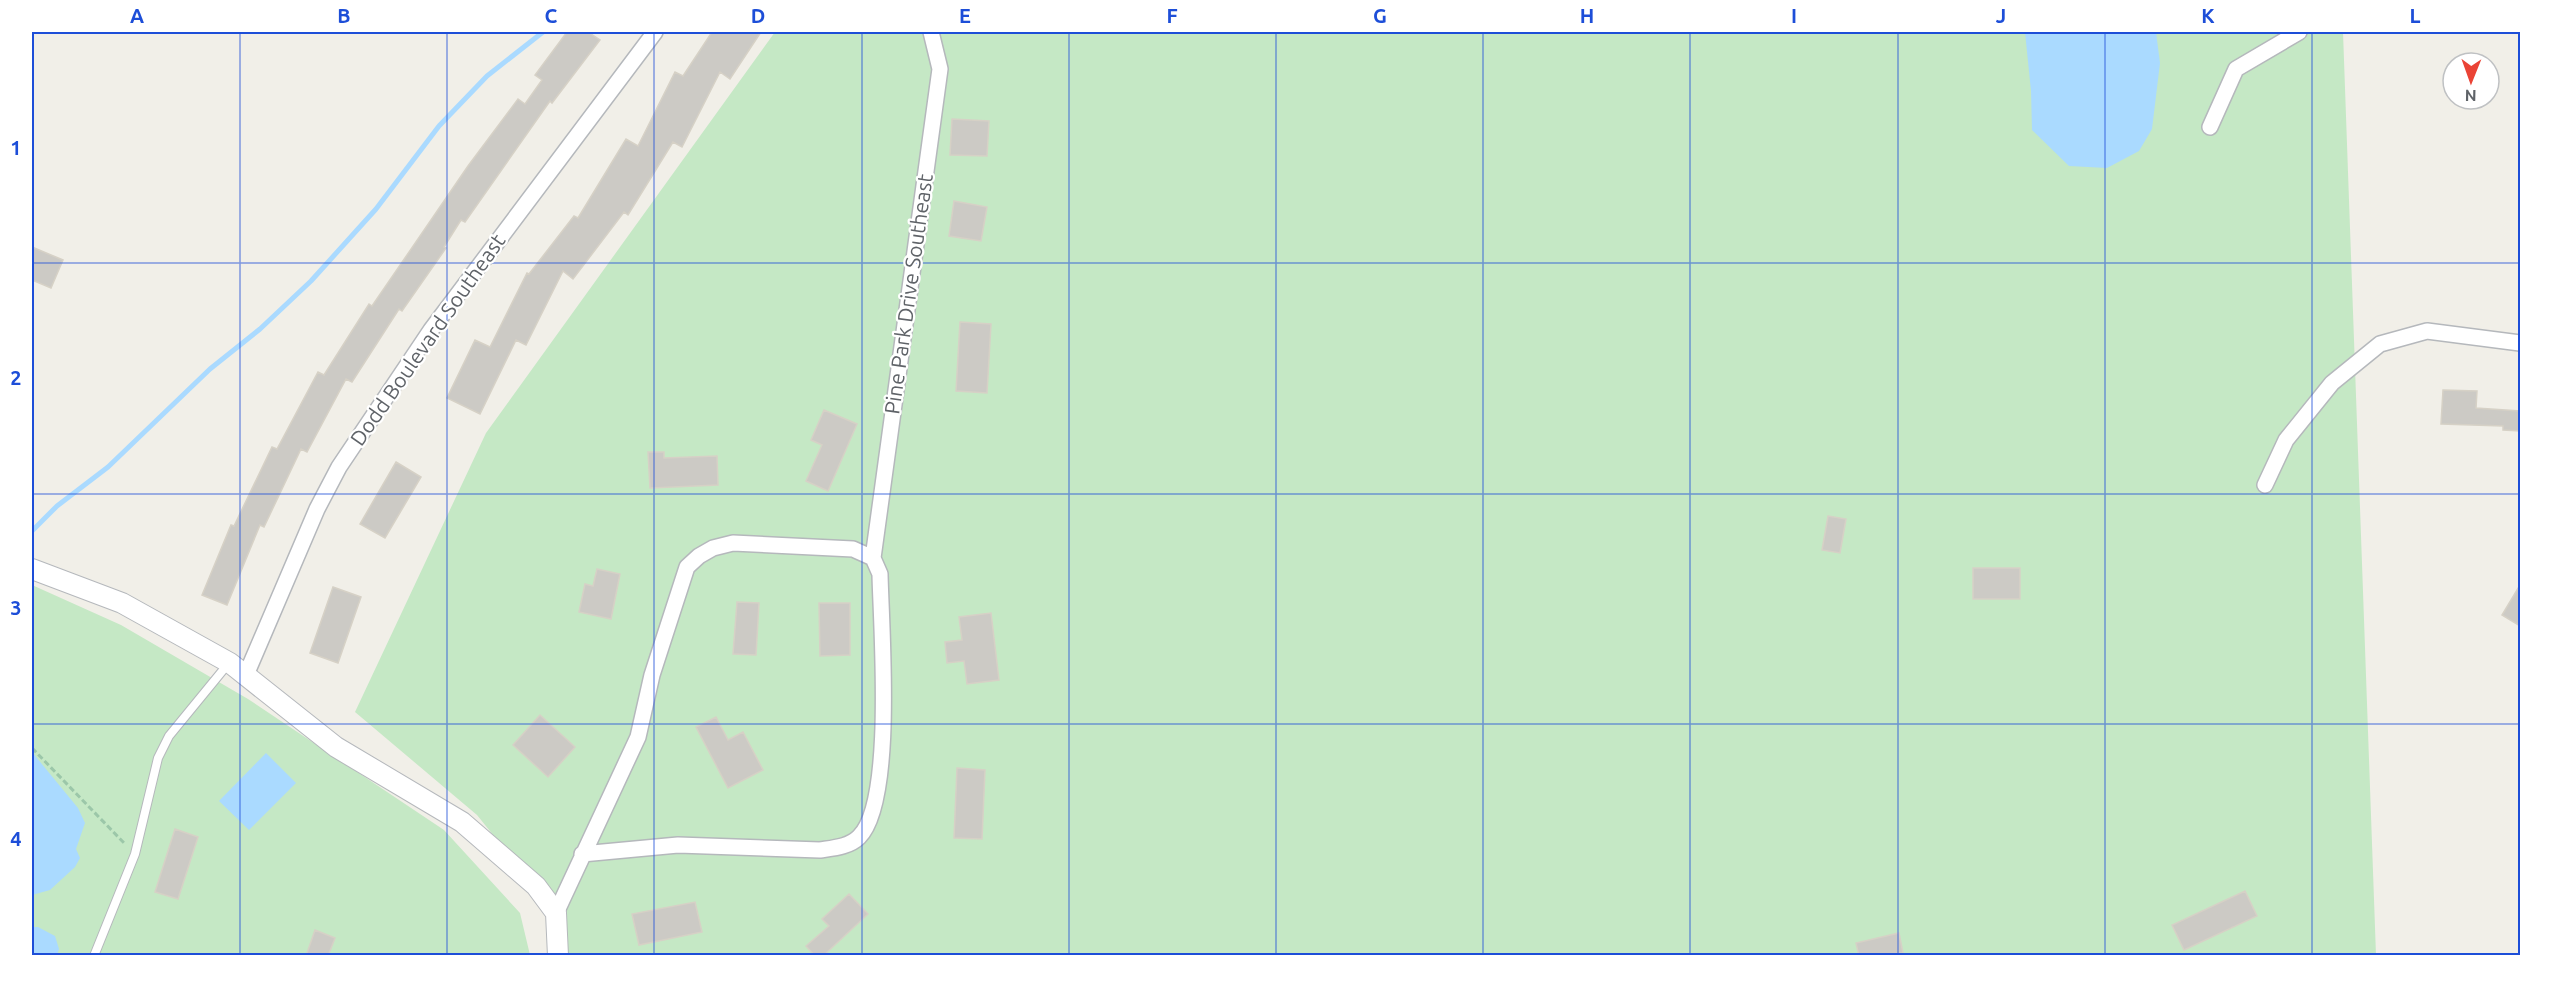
<svg xmlns="http://www.w3.org/2000/svg" width="2552" height="987" font-family="Ubuntu,sans-serif">
<style>
.green{fill:#c5e8c5}
.water{fill:#aadaff}
.lines{fill:none;stroke-linecap:round;stroke-linejoin:round}
.stream{stroke:#aadaff;stroke-width:5}
.building{fill:#cccac5;stroke:#d6d1c6;stroke-width:1.5}
.service-casing{stroke:#b5b8bc;stroke-width:10}
.minor-casing{stroke:#b5b8bc;stroke-width:18}
.tertiary-casing{stroke:#b5b8bc;stroke-width:22}
.path{stroke:#9cc7a9;stroke-width:3;stroke-dasharray:6 3;stroke-linecap:butt}
.service{stroke:#fff;stroke-width:8}
.minor{stroke:#fff;stroke-width:15}
.tertiary{stroke:#fff;stroke-width:20}
.grid{fill:none;stroke:#1d4ed8;stroke-width:1.5;stroke-opacity:0.55}
.labels{text-anchor:middle;stroke-width:4.5;stroke-linejoin:round;paint-order:stroke}
.street-label{font-size:21px;fill:#5f6368;stroke:#fff}
.neatline{fill:none;stroke:#1d4ed8;stroke-width:2}
.grid-label{font-size:20px;text-anchor:middle;font-weight:bold;fill:#1d4ed8}
</style>
<rect width="100%" height="100%" fill="#f1efe8"/>
<path class="green" d="M775,32H2343L2376,955H554L556,913L477,815L355,712L486,433Z
M32,585L121,625L248,699L444,830L520,913L530,955H32Z"/>
<path class="water" d="M2025,32H2156L2160,63L2152,129L2139,151L2107,168L2069,166L2032,130L2031,91Z
M32,752L78,808L85,823L76,849L80,858L75,867L50,890L32,895Z
M266,753L296,783L249,830L219,801Z
M32,927H38L55,936L59,949L57,955H32Z"/>
<g class="lines">
<path class="stream" d="M32,531L57,506L108,467L210,369L260,329L311,281L376,209L439,126L487,76L543,32"/>
</g>
<path class="building" d="M567,32H588L600,40L552,103L550,101L465,222L461,220L444,247L446,248L402,311L399,309L352,382L346,379L307,452L301,449L264,527L260,525L227,605L202,595L231,525L234,526L272,447L277,449L318,372L324,375L369,304L372,306L468,166L518,99L525,104L542,80L535,75Z
M712,32H761L730,79L720,72L682,147L673,142L628,215L624,212L573,279L563,271L526,345L516,340L480,414L447,398L475,340L490,347L527,273L529,274L574,216L578,218L626,139L638,146L675,72L683,76Z
M952,119L989,121L987,156L950,155Z
M954,201L987,207L981,241L949,236Z
M32,247L63,260L51,288L32,280Z
M960,322L991,324L987,393L956,391Z
M2443,390L2477,391L2476,408L2520,411V431L2503,430V426L2441,424Z
M824,410L857,424L828,491L806,481L822,445L811,440Z
M648,452H664V458L717,456L718,485L650,488Z
M396,462L421,477L385,538L360,524Z
M1828,516L1846,519L1840,553L1822,550Z
M1973,568H2020V599H1973Z
M597,569L620,574L611,619L579,612L585,584L593,586Z
M2520,585V626L2502,615Z
M333,587L361,597L338,663L310,653Z
M737,602L759,603L756,655L733,654Z
M819,603H850V655L820,656Z
M991,613L999,680L967,684L964,661L947,663L945,642L962,640L959,617Z
M540,715L575,747L548,777L513,745Z
M716,717L728,740L743,732L763,770L728,788L696,727Z
M957,768L985,770L982,839L954,838Z
M175,829L198,837L178,899L155,892Z
M2245,891L2257,916L2184,950L2172,925Z
M849,894L868,914L823,956H815L806,946L829,926L822,919Z
M695,902L702,932L639,945L632,914Z
M315,930L335,938L328,956H306Z
M1899,933L1903,953L1859,956L1856,943Z"/>
<g class="lines">
<defs>
<path id="service" d="M94,956L135,854L158,758L169,736L228,664"/>
<path id="minor" d="M2210,127L2236,69L2299,32
M2265,485L2286,440L2332,383L2380,344L2427,331L2520,343
M873,558L940,69L931,32
M246,675L317,509L339,467L431,330L655,32
M556,913L638,737L652,675L687,567L699,556L713,548L733,543L853,549L873,558L880,574C881,627 895,802 859,837C849,847 833,848 820,850L678,845L582,854"/>
<path id="tertiary" d="M32,569L122,603L230,663L336,747L462,822L536,886L556,913L558,956"/>
</defs>
<use href="#service" class="service-casing"/>
<use href="#minor" class="minor-casing"/>
<use href="#tertiary" class="tertiary-casing"/>
<path class="path" d="M32,748L125,844"/>
<use href="#service" class="service"/>
<use href="#minor" class="minor"/>
<use href="#tertiary" class="tertiary"/>
</g>
<path class="grid" d="M240,32V956M447,32V956M654,32V956M862,32V956M1069,32V956M1276,32V956M1483,32V956M1690,32V956M1898,32V956M2105,32V956M2312,32V956M32,263H2520M32,494H2520M32,724H2520"/>
<g class="labels">
<g class="street-label">
<text transform="translate(909 294) rotate(-82)" y="7">Pine Park Drive Southeast</text>
<text transform="translate(428 340) rotate(-55)" y="7">Dodd Boulevard Southeast</text>
</g>
</g>
<rect width="2552" height="987" fill="none" stroke="#ffffff" stroke-width="66"/>
<g transform="translate(2471 81) rotate(181)"><circle r="28" fill="#ffffff" stroke="#bfc1c3" stroke-width="1.5"/>
<path d="M0-4.5L10 22L0 15L-10 22Z" fill="#ea4335"/>
<text y="-9" font-size="16" font-weight="bold" text-anchor="middle" fill="#5f6368">N</text>
</g>
<rect x="33" y="33" width="2486" height="921" class="neatline"/>
<g class="grid-label">
<text x="137" y="23">A</text>
<text x="344" y="23">B</text>
<text x="551" y="23">C</text>
<text x="758" y="23">D</text>
<text x="965" y="23">E</text>
<text x="1172" y="23">F</text>
<text x="1380" y="23">G</text>
<text x="1587" y="23">H</text>
<text x="1794" y="23">I</text>
<text x="2001" y="23">J</text>
<text x="2208" y="23">K</text>
<text x="2415" y="23">L</text>
<text x="16" y="155">1</text>
<text x="16" y="385">2</text>
<text x="16" y="615">3</text>
<text x="16" y="846">4</text>
</g>
</svg>
